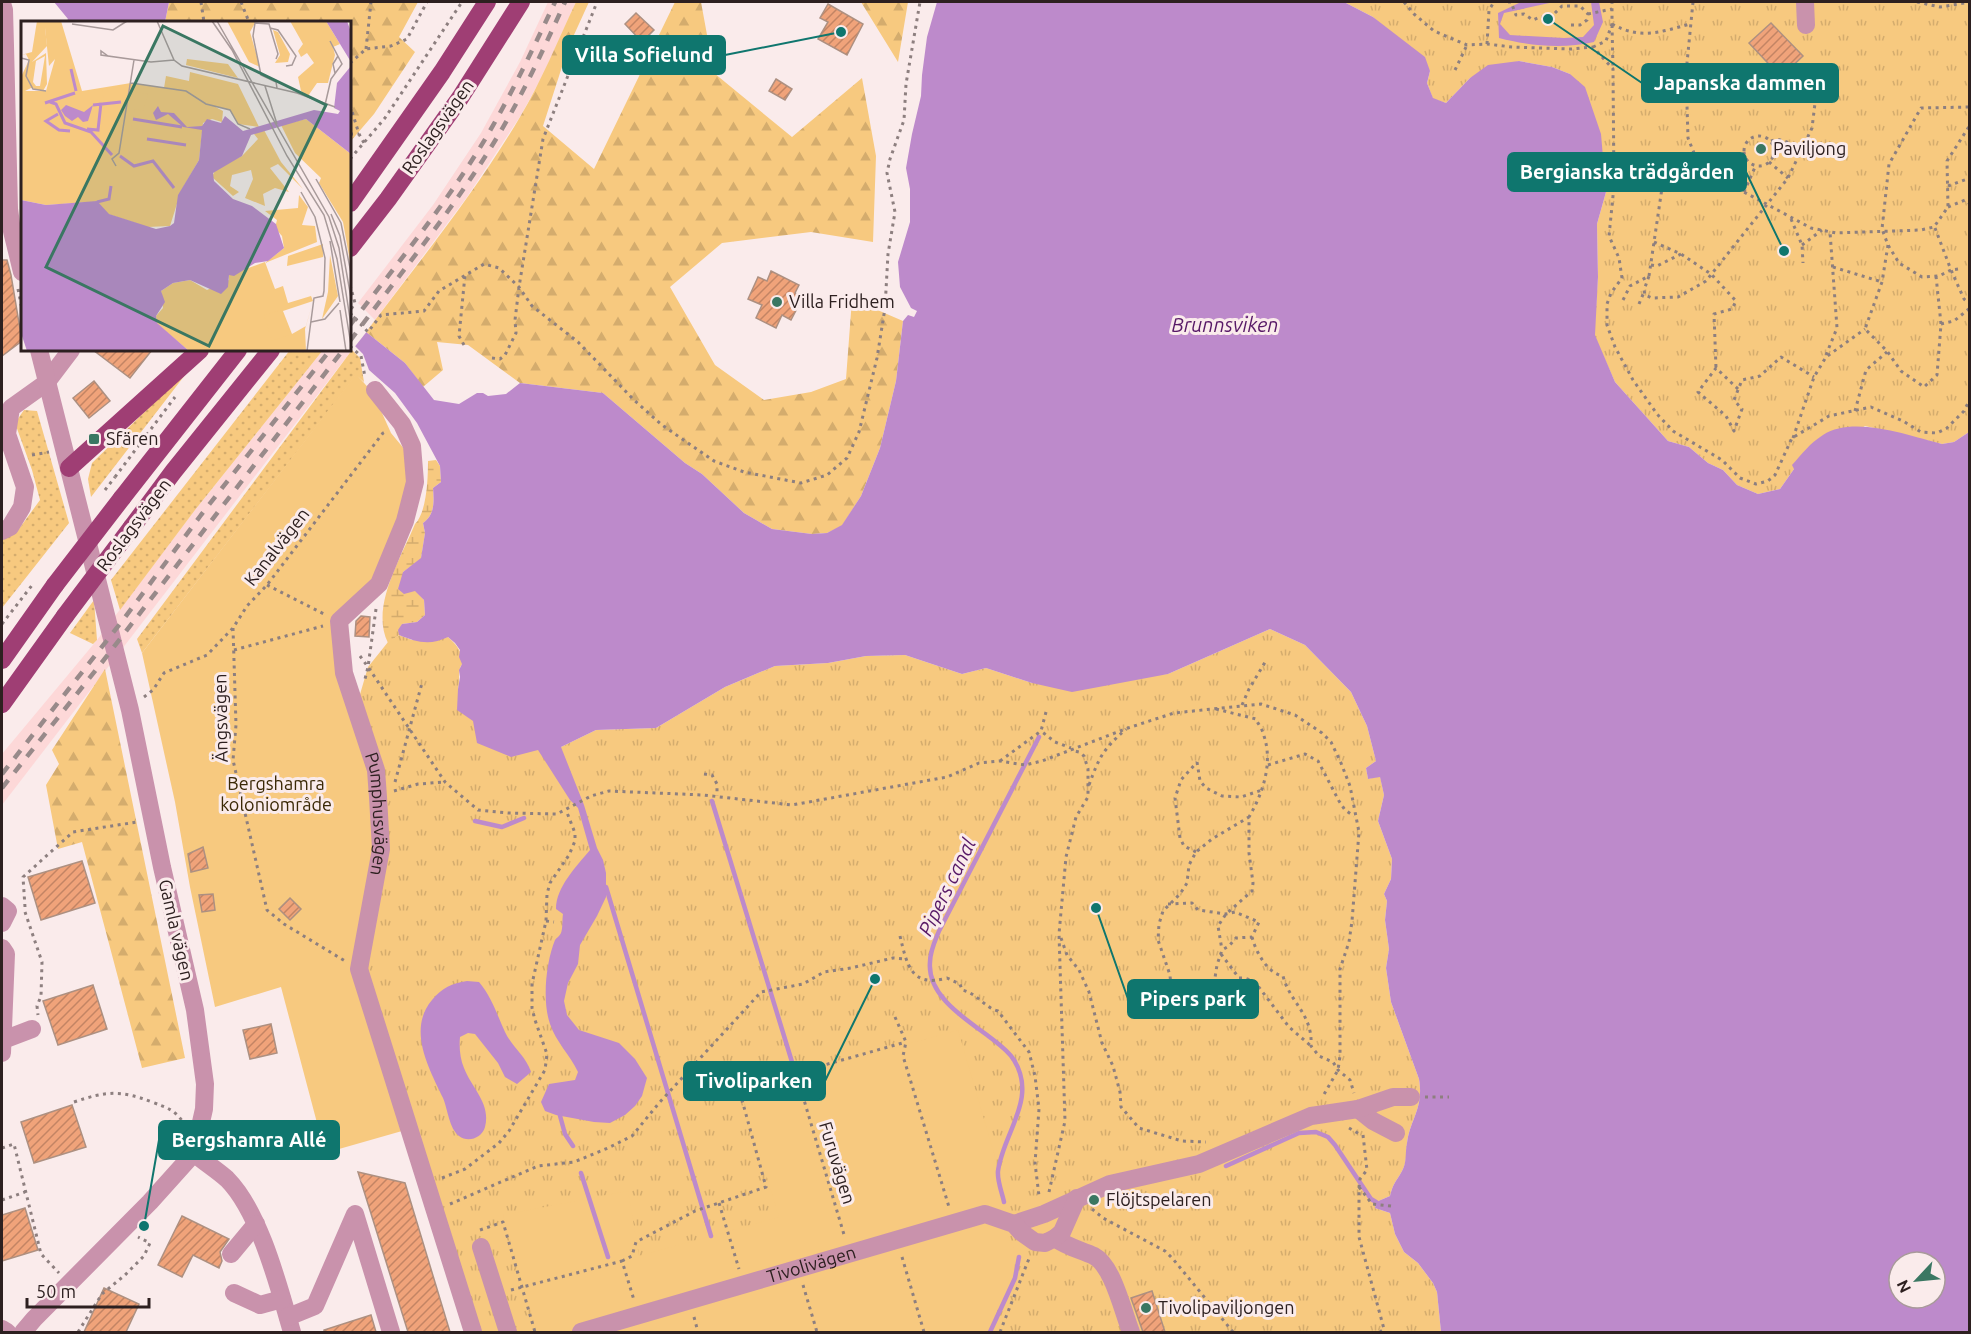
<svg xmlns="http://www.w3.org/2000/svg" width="1971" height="1334" font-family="Ubuntu,sans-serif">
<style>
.built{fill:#fdd8d8}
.grass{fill:url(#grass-dots)}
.forest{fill:url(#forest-firs)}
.wetland{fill:url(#wetland-marsh)}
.park{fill:url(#park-tufts)}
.garden{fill:#f7c97f}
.water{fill:#bd8acb;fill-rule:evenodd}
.pier{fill:#faebeb}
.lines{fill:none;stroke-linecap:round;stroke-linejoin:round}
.stream{stroke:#bd8acb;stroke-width:4.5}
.building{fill:url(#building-hatch);stroke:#ad9081;stroke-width:1.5}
.path{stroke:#8d7f7f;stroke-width:3;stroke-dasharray:3 4.5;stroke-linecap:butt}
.minor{stroke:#c992ac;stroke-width:18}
.major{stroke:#9f3e74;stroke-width:18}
.rail{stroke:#988a8a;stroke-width:4.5;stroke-dasharray:10 10;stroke-linecap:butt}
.path-bridge{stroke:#8d7f7f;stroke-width:3;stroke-dasharray:3 4.5;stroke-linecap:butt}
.major-bridge{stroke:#9f3e74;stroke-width:18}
.poi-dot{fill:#3a7762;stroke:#faebeb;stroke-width:2}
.labels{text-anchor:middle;stroke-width:6;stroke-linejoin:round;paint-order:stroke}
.street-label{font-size:18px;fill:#2d2020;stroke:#faebeb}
.poi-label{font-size:18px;fill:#2d2020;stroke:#faebeb;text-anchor:start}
.park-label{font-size:18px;fill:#3a2805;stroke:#faebeb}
.water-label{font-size:20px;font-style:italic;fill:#571866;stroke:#faebeb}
.inset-river{fill:none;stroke:#bd8acb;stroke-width:3}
.inset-road{fill:none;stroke:#a89a9a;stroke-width:1.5}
.view{fill:#3a7762;fill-opacity:0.15;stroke:#3a7762;stroke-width:3}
.inset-edge{fill:none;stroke:#2d2020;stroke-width:3}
.leader{fill:none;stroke:#0f766e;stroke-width:2}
.callout-dot{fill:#0f766e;stroke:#faebeb;stroke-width:2}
.callout{fill:#0f766e;stroke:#0f766e;stroke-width:2}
.callout-label{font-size:20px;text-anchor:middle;font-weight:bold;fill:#fff}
</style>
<defs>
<pattern id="grass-dots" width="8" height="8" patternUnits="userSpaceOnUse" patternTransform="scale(1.5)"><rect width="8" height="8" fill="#f7c97f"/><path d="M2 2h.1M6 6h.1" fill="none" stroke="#d4ac6d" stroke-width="1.8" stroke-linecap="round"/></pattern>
<pattern id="forest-firs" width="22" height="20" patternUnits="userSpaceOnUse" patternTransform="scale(1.5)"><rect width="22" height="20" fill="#f7c97f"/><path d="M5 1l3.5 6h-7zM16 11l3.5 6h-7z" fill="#d4ac6d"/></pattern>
<pattern id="wetland-marsh" width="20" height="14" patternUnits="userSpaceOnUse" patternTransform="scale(1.5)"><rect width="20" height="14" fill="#f7c97f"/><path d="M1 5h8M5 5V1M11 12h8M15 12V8" fill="none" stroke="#d4ac6d"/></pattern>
<pattern id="park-tufts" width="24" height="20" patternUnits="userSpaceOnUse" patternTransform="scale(1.5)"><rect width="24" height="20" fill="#f7c97f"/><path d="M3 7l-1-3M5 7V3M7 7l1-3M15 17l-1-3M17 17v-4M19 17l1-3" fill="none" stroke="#d4ac6d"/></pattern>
<pattern id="building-hatch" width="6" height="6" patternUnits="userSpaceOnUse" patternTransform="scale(1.5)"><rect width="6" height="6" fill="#f0a37a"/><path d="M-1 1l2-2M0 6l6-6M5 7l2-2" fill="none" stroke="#c38464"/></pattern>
</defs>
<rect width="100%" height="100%" fill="#faebeb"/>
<path class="built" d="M548,2H576L544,73L521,115L467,197L375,320L358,303L433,205L481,133L520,62Z
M350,349L352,350L2,805V754L97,640L195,510L323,350Z"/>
<path class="grass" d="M290,350H323L195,510L120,610L111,580Z
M352,350L360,358L364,382L356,375L142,653L137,639Z
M192,366L91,497L88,479L92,463Z
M24,410L37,411L69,523L2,608V540L16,533L40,500L32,470L15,423Z
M94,600L97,640L93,644L70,633Z"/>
<path class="forest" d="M169,2H418L399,37L415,52L374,114L350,142V22H165Z
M576,2H589L568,48L543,126L594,169L675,2H701L714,73L792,137L862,78L876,156L873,242L811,232L722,243L670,287L715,365L764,400L811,392L846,379L852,299L903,321L896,381L880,448L861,496L842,526L827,533L812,534L772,529L744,513L702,474L685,463L603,393L520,383L468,345L437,342L443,370L423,387L405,363L366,332C419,262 475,193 520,117C542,80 558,40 576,2Z
M861,2H908L898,62Z
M105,669L185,1058L142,1068L82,842L58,849L46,785L59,764L52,750Z"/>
<path class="wetland" d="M436,460L440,466L441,482L433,488C434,501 435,515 423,523L425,533L421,559L403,572L404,593L415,590L424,600L425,615L417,622L402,624L399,635L388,643C370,607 401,558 415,524C427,512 428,478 428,461Z"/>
<path class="park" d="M1344,2H1969V432L1954,442L1942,444L1865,426L1794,469L1780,489L1758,494L1737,485L1723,470L1708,463L1689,447L1668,441L1615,382L1594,335L1598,277L1597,224L1606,192L1570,74L1552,67L1519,61L1470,78L1446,103L1433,99L1427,83L1430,71L1373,17Z
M247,606L356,708L368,667L388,642L399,635L412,640L448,637C455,643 464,653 462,664C462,665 460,667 460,668C458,675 460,682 458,689L538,750L561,747L596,730L656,728L725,687L775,666L828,663L866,656L905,655L962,674L986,668L1032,683L1168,674L1270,629L1305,645L1351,692L1367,726L1376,761L1366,768L1368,779L1380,776L1384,795L1378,821L1392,859L1391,879L1384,894L1387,901L1385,920L1389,949L1386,968L1391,1002L1419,1079C1424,1108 1410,1119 1407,1143C1406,1152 1407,1163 1402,1171C1396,1182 1393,1183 1390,1196L1376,1202L1375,1208L1390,1213L1395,1234L1404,1252L1418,1263L1433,1283L1437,1292L1441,1332H473Z"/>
<path class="garden" d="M1554,2H1592L1594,25L1583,37L1564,38L1510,35L1500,24L1504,13Z
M356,374L373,393L391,433L415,462L379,584L339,621L378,797L359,969L409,1129L325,1153L281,987L215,1007L190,887L175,802L142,653Z
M958,1030L995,1157L1003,1225L1014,1249V1276L987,1332H537L503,1215L628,1191L639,1256L779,1217L741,1091Z"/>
<path class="water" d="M54,2H169L165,22H66L68,19Z
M937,2H1344L1373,17L1425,57L1430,71L1427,83L1433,98L1446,103L1470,78L1488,65L1519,61L1552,67L1570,74L1585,87L1601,134L1606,192L1597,224L1598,277L1595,335L1615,382L1668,441L1689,447L1708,463L1723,470L1737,485L1758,494L1780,489L1794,469L1792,465C1802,454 1810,443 1823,435C1854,415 1909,436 1942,444L1954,442L1969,432V1332H1441L1437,1292L1433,1283L1418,1263L1404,1252L1395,1234L1390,1213L1375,1208L1376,1202L1390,1196C1393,1183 1396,1182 1402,1171C1407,1163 1405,1152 1407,1143C1410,1119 1424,1108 1419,1079L1391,1002L1386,968L1389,949L1385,920L1387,901L1384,894L1391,879L1392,859L1378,821L1384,795L1380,777L1368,779L1366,768L1376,761L1367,726L1351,692L1305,645L1270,629L1168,674L1072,692L1032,683L986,668L962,674L905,655L866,656L828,663L775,666L725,687L656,728L596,730L561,747L584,805L597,848L603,860L606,873V897L597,916L580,945L578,964L568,983L564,1001L567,1015L579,1030L619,1043L635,1059L647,1078L642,1096L635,1106L625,1115L610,1123L594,1122L556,1115L545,1111L541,1102L549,1084L575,1080L578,1072C570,1055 556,1042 550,1024C542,1001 546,962 555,940C556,938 560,936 561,933C563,928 562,920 563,914L556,909C556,887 576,867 590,850L578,808L570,800L538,750L511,757L477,743L473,721L457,710L458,689L460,677L459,670L462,664L459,657L460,650L455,643L448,637C430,646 416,642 399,635L398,630L402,624L417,622L425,615L424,600L415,591L404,594L398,589L403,572L421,558L425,533L423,523C435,515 434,501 433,488L441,482L440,466L417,423L395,393L369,370L363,354L350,341V315L366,332L405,363L434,400L459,404L477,393H483L488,396L506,394L520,383L603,393L685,463L702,474L744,513L772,529L812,534L827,533L842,525L861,496L880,448L896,381L903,321L908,315L914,317L917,311L911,308L900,287L898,262L910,222V189L906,168L912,134L921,96L922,75L927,37ZM1899,1262H1935V1298H1899Z
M1536,2H1554L1504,13L1500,24L1510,35L1564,38L1583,37L1594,25L1591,2H1599L1603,22L1594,42C1563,49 1530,46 1499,38L1498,13L1519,3Z
M467,981L479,982C492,997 497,1015 505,1032C512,1047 526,1056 531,1072L517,1084L505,1077L498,1063L475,1034L468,1033L460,1037C459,1047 460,1059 464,1068C472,1089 491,1103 485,1127C482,1138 468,1143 459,1136C449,1128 448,1110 443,1098C429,1068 407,1030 432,1000C442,988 452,983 467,981Z"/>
<path class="pier" d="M351,312L368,330L353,349L350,345V314Z"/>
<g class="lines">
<path class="stream" d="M712,801L796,1075
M475,821L502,827L524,818
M606,887L711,1236
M559,1112L565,1134L573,1146
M1226,1166L1299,1133L1316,1132L1328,1137L1335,1145L1371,1199L1376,1202
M581,1173L608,1257
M1004,1202C1002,1192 997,1181 998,1171C1003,1133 1038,1099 1014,1060C1008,1050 996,1042 987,1035C964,1018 927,995 930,962C930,951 935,941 939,931L1039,737
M990,1332L1015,1278L1019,1257"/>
</g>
<path class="building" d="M828,4L863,24L847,55L818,39L828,22L820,18Z
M636,13L654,30L642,42L625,24Z
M1771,23L1803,56L1781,77L1749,43Z
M776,79L792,89L785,100L769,91Z
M2,260H7L11,275L22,341L2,356Z
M771,271L799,285L795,293L803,297L791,320L782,315L776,328L756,318L762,305L748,299L758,277L767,281Z
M93,350H152L130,378Z
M94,381L110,401L89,418L73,398Z
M361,616L370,617L369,637L355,636L356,621Z
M203,847L208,868L191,872L188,854Z
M82,861L95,903L41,920L28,877Z
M213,894L215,910L202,912L199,895Z
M290,898L301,909L290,920L279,909Z
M93,985L107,1029L58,1045L43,1001Z
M271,1024L277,1053L250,1059L243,1030Z
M72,1105L86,1147L34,1163L21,1122Z
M358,1172L405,1183L450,1332H408Z
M25,1208L38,1250L2,1261V1215Z
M182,1216L229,1239L220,1252L222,1261L219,1268L193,1255L182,1277L158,1265Z
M104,1288L139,1304L126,1332H84Z
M1152,1291L1165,1332H1143L1131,1298Z
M371,1315L376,1332H324V1330Z"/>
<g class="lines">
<path class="path" d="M201,2L204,22
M241,2L249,22
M1404,2L1414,14L1434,31L1467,45L1487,44L1512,47L1571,49L1593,47L1613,69L1614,186L1609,236L1619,258L1622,278L1611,293L1607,304V325L1615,347L1633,380L1657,414L1673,431L1722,460L1740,478L1756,484L1768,481L1775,475L1792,438L1829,416L1871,407L1903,421L1921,432L1937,433L1947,428L1964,411L1970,399
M1508,2H1511L1516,15L1524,14L1533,20L1540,17H1551L1562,6H1580L1588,14L1587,20L1580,25H1569
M1693,2L1686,73L1688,138L1696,158L1716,177L1811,228L1836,233L1921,230L1934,227L1948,207L1947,161L1970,125
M1917,2L1940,7L1970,2
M1588,14L1612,9
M1612,24C1641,40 1660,32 1690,24
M1612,25L1613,69
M1487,44L1489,10L1494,2
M1593,47L1606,41L1612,24V2
M366,49L371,2
M350,63L366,49L391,46L407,39L427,2
M1455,70L1467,45
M350,105L359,134L364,143
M350,134H359
M1744 151a15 15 0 1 1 30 0a15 15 0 1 1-30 0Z
M1771,141L1777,139L1803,147
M350,159L385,118L462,2
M1769,162L1788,178
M1948,186L1970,178
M1744,192L1756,165
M1948,207L1965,200L1970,204
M1791,219L1802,245L1803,263
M1935,228L1951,270L1939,276L1922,277L1899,263L1888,245L1882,229L1889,164L1921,108L1970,107
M1654,242L1681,254L1711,274L1736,301L1732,309L1714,314L1716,368
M1802,245L1822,230
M1888,245L1882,282L1865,329L1887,351L1901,371L1924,387L1937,375L1941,324L1936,276
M1651,265L1657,266L1681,254
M1833,267L1882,282
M1958,269L1951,270L1964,299L1970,304
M1649,276L1662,188L1696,158
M350,285L355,303L350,311
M18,289L22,309
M1623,300L1630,286L1649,276L1644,290L1645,295L1652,298L1678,297L1706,281L1788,178L1812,128L1816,95
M1639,304L1644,292
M350,313L368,332L381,315L424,311L439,291L484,264L499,268L519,287L532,306L578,342L633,399L662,425L714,461L744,472L801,483L827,475L847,458L859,432L877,358L885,308L888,254L895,212L887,173L890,159L904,120L906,84L920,2
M1941,324L1954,321L1970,308
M464,345L459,336L465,275
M350,346L361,356L365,377
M1826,355L1837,328L1830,232
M492,358L500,359L505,355L516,333L515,320L519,287L543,139L597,2
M1738,389L1716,368L1698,392L1726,416L1734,431L1742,409L1734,400L1742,380L1760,376L1781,357L1814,377
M1855,411L1866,370L1887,352
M1793,438L1814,377L1826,357L1865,329
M32,455L49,452
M115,477L175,397
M267,585L324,614
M376,609L368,667L445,782L478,810L508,813L557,814L591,796L609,791L703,795L792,805L947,777L979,763L1000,761L1025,765L1042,761L1128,728L1174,713L1261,704L1295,715L1322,733L1331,742L1341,763L1350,786L1359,832L1352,921L1349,942L1340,969V1056L1338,1070L1323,1096
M2,624L33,584
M233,628L236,725L233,760L267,910L284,924L345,961
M234,650L323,626
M360,656L368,667L365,679
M144,697L153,690L164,673L207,655L233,628L247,606L267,585L383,433L387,431
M1242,705L1249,689L1267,659
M1216,709L1256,719C1258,724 1263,730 1264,736C1273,763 1263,793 1249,817
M1046,712L1041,731L1055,742L1071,748
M1000,761L1041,731
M1197,762L1200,781L1206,788L1222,796L1241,797L1262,790
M1268,765L1305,754L1318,761L1339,801L1345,810L1354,816
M704,774L712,775L717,784V796
M395,782L422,683
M1089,785C1100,755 1103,750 1126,729
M394,791L418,784L445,782
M1196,852L1184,846L1180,838L1175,798L1181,780L1197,762
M1168,904L1192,903L1198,910L1226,914L1235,912L1259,922L1252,937L1236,938L1229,946L1222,950L1217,965L1211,1003L1203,1011L1195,1013L1180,1009L1172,1000L1170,975L1158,940L1159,924L1163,911L1180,894L1187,883L1189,865L1196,852L1212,839L1249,817V853L1253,883L1252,891L1226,914L1218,926L1222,950
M25,907L23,877L73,832L137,822
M25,912L42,962L41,996L37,1006L38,1015
M546,921L554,922
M900,936C907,965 911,988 947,978L960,984L962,990C977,993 985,1008 998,1011L1029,1052L1035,1076L1039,1109L1035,1163L1039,1196L1040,1197
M1252,937C1256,952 1267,973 1283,976C1290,1003 1313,1014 1311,1046L1319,1056L1333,1062L1338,1070L1350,1080L1354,1093
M1061,938L1067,955L1079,970L1089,992L1102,1043L1113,1066L1120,1092L1121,1107L1139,1128L1182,1141L1206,1142
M1221,954L1239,978H1245L1255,982L1289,1027L1311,1046
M895,1017L906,1042L903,1056L949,1207
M796,1073L845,1238
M1425,1097H1449
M74,1102C106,1091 121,1090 152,1102C167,1108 174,1109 183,1122
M1349,1128L1361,1135
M1363,1135L1367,1170L1360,1179L1359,1187V1237L1384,1329L1380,1332
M2,1148L14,1144L41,1254L59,1273
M442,1178L465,1169L499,1143L509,1131L545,1070L547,1054L535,1020L532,1008V984L546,921L547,894L550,883L569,855L575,841V833L566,810
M1359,1187L1372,1204L1391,1206
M1049,1192L1065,1121L1059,934L1066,857L1076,817L1088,797V769L1084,756L1079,752L1071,750
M2,1200L25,1192
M719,1203L739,1269
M450,1204L538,1166L574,1162L608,1148L632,1136L659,1103L761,992L803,984L824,972L851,968L893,958L906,959
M1092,1209L1103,1218L1165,1251L1173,1259L1233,1332
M480,1230L503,1222L535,1332
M902,1257L924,1332
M622,1261L632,1256L636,1242L695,1211L766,1187L739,1089L906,1042
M803,1285L817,1332
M511,1290L622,1261L634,1300
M694,1317L698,1332
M78,1332L102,1294L125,1275L144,1256L150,1243L138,1237
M1000,1332L1030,1256"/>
<g class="minor">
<path d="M1805,2L1806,25"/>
<path d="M2,3L4,10L5,46L9,209L12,231L22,272"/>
<path id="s1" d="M375,390L402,424L412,446L415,482L405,521L379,584L339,621L344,673L376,770L378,797L381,849L359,969L473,1332"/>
<path d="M2,531L10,527L22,507L25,487L7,434L11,408L46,383L71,350"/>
<path d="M2,906L8,911L2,923"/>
<path d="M2,948L6,954L2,1053"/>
<path d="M3,1040L32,1029"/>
<path d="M1358,1109L1373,1121L1396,1133"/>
<path d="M194,1153C204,1162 217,1170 227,1179C260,1212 279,1288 292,1332"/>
<path d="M1014,1224L1044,1214L1110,1184L1199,1164L1311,1116L1358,1109L1393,1097H1411"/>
<path d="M1055,1238C1067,1247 1081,1250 1094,1256C1113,1266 1123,1312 1131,1332"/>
<path d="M481,1247L508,1332"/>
<path d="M231,1254L256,1224"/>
<path d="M234,1293L260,1305L282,1299"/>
<path d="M288,1317L315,1306L355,1214L391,1332"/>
<path d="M2,1329L7,1332"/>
<path d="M23,1332L34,1319L150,1202L194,1153L204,1109L205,1084L195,1010L162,867L130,710L39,350"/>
<path id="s2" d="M581,1332L985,1214L1014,1224L1021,1232L1035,1242L1045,1243L1055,1238L1062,1232L1077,1198"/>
</g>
<path class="major" d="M350,203L442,72L487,2
M350,248L388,199L460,98L521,2
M69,468L200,350
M122,498L238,350
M132,527L173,472L271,350
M2,660L55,585
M2,704L65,616"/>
<path class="rail" d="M350,325C397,264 447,203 487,136C512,93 534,47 555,2
M350,341C398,276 450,214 493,144C521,99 543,50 565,2
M2,774L123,620L201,515L330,350
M2,788L103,661L343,350"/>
<path class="path-bridge" d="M105,490L115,477"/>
<path class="major-bridge" d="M55,585L122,498
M65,616L132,527"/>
</g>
<g class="poi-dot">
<circle cx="1761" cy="149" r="6"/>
<circle cx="777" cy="302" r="6"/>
<rect x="88" y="433" width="12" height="12" rx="3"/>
<circle cx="1094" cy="1200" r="6"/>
<circle cx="1146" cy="1308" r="6"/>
</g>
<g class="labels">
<g class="street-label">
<text transform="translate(438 127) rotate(-55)" y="6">Roslagsvägen</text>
<text transform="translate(134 525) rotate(-53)" y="6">Roslagsvägen</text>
<text transform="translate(277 547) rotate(-52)" y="6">Kanalvägen</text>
<text transform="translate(221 718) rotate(-91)" y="6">Ängsvägen</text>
<text dy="6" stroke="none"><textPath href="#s1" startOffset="465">Pumphusvägen</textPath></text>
<text transform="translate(176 930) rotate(77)" y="6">Gamla vägen</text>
<text transform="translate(837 1163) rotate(73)" y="6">Furuvägen</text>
<text dy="6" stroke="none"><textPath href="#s2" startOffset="240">Tivolivägen</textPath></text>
</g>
<g class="poi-label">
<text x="1773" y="155">Paviljong</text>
<text x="789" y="308">Villa Fridhem</text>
<text x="106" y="445">Sfären</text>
<text x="1106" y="1206">Flöjtspelaren</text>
<text x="1158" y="1314">Tivolipaviljongen</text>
</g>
<g class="park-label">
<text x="276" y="790">Bergshamra<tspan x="276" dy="21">koloniområde</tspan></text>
</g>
<g class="water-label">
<text x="1225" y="332">Brunnsviken</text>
<text transform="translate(947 887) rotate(-64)" y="7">Pipers canal</text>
</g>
</g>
<g transform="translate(21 21)">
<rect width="330" height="330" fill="#faebeb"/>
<path d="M15,6H24L26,25L11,41L25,32L26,63L22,70L10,67L0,72V56L8,39L5,33L0,34L11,31ZM24,35L19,65H15L12,61L15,40ZM309,234L317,275L301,298L307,271Z" fill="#f7c97f" fill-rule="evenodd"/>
<path d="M206,0H235L229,11L239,46L228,41ZM269,0H305L319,23L312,26L314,34L307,62H296L287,75L280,70L277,56L293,42L286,32L280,36L277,30L282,23ZM252,9L257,11L269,33L267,41L254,42L259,34ZM166,38L207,43L217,57L165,44ZM285,98L330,133V246L322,201L298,162L300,157L274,132L260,104ZM243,109L260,141L282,168L257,143L249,147L268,171L254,167L242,173L244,185L224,177L232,158L230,149L211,154L209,165L218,171L212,175L191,156L195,147L221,135L237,118L233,113ZM278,174L287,186L281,204L294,205L296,221L244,242L263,227L261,215L254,207L256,199L244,190L277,187Z" fill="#f7c97f"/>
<path d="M16,0H40L61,70L110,62L165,70L202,90L201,101L191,98L182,102L178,139L160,170L149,205L126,206L87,193L71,181L25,184L0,179V70H25L34,38L28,45L24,7L15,6ZM302,223V236L266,245L267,235ZM244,241L254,268L262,265L267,282L290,275L292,280L262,290L271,313L285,305L291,284L284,308L285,330H168L136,303L135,295L142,287L140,270L152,262L169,259L186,269L208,259V254Z" fill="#f7c97f"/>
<path d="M169,51L217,63L238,106L217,103L209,89L189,84L165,70L143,67L145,55L168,60ZM108,64V70L127,73L122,90L114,88L110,107L128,110L122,140L92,134L78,119L84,87L81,69ZM260,289L270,313L251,320L243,294Z" fill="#f7c97f"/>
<path d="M305,0H326L330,11V41ZM330,45V133L285,98L230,114L221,135L192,152L193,160L212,178L231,185L255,203L263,227L247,240L234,242L213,255L208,254L207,266L200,273L169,259L152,262L140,270L144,281L135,295L136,302L168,330H6L0,312V179L25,184L76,180L88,193L135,208L149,205L153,202L157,174L178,139L181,109L162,106L147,93L135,99L132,92L137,85L140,91L153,92L166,106L181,105L186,98L200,102L204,95L222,110L293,89L317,93L319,90L313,87L316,62ZM45,84L63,91L72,84L67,100L62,101L57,96L51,100L44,95L40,89Z" fill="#bd8acb"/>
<path class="inset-river" d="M50,48L55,70M29,81L35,83L44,102L70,111L91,134M24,82L54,72M72,84L100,81M37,93L25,100L38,109L49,110M112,98L161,106M66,108L77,109L80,82M126,118L165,124M99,135L113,145L132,140L153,167M76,181L88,178L90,165"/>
<path class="inset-road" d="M136,0L153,39L161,45L276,72L314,86M191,0L211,29L266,135L303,194L316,238L330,324M196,0L308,196L318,227L330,304M51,3L92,9L106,0M249,7L257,9L275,35L271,44L265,45M87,35L80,30V34L130,41L153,39M0,37L8,39L5,55L12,68L25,70M255,38L257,33L248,3L234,2L232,15L240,54L255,61L256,67M314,52L312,43L317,35M110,62L165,70L185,83L209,89L217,103L229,108M244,65L256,103M304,84L310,58L321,43L309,20M95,145L91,138L98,132L113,39M295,158L320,202L330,252M280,171L294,196L304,237L303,270L302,275L293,277L286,330M310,193L319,215L330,277M309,220L319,281M319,289L325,330M290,301L304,298L318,282"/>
<path class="view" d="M142,5L305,84L188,325L25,246Z"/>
<rect width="330" height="330" class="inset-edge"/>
</g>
<path class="leader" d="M841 32L725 55M1548 19L1642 83M1784 251L1746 172M1096 908L1128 999M875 979L825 1081M144 1226L159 1140"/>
<g class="callout-dot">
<circle cx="841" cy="32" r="6"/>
<circle cx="1548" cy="19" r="6"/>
<circle cx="1784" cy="251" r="6"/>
<circle cx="1096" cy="908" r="6"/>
<circle cx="875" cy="979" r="6"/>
<circle cx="144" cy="1226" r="6"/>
</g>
<g class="callout">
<rect x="563" y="36" width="162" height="38" rx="6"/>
<rect x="1642" y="64" width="196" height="38" rx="6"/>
<rect x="1508" y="153" width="238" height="38" rx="6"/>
<rect x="1128" y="980" width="130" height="38" rx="6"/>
<rect x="684" y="1062" width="141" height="38" rx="6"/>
<rect x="159" y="1121" width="180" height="38" rx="6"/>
</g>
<g class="callout-label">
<text x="644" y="62">Villa Sofielund</text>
<text x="1740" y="90">Japanska dammen</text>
<text x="1627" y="179">Bergianska trädgården</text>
<text x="1193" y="1006">Pipers park</text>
<text x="754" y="1088">Tivoliparken</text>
<text x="249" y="1147">Bergshamra Allé</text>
</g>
<rect width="1971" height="1334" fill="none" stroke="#2d2020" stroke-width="6"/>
<g transform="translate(1917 1280) rotate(244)"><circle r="28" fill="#faebeb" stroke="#a89a9a" stroke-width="1.5"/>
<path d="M0-4.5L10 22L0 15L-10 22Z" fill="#3a7762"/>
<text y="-9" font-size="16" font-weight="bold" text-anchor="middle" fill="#2d2020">N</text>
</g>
<path d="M27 1298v9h122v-9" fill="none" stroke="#2d2020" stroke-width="3"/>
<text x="36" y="1298" font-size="18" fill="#2d2020" stroke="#faebeb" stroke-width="4.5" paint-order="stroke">50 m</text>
</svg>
